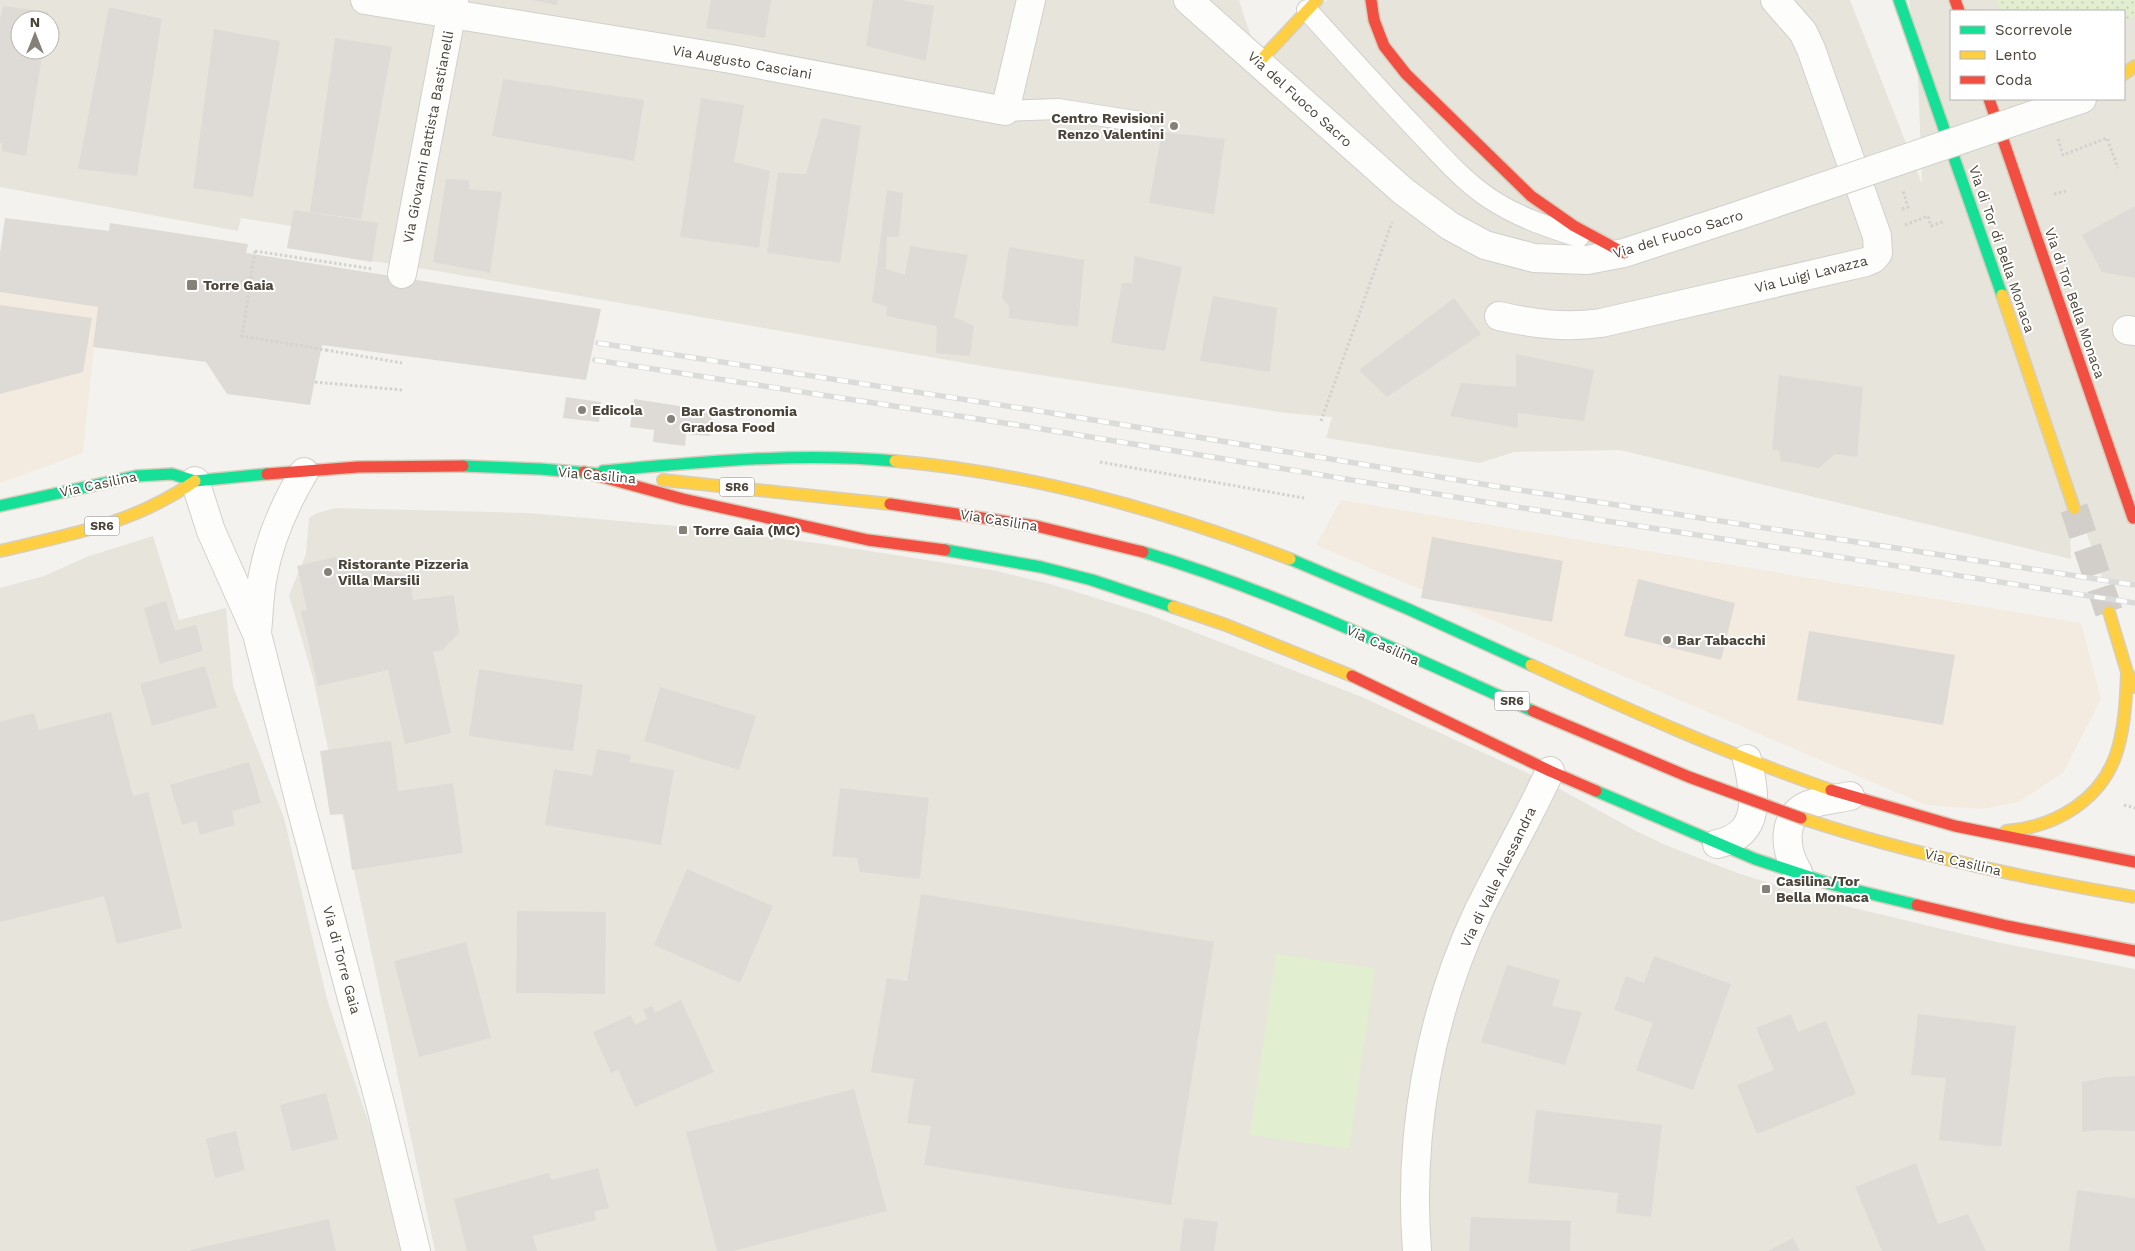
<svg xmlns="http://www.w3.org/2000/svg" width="2135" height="1251" font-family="'Work Sans',sans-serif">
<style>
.residential{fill:#e7e4dc;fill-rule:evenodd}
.commercial{fill:#f3ebdf}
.grass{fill:url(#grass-dots)}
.pitch{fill:#e1eecf}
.building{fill:#dedbd6}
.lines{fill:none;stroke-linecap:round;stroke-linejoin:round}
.primary-tunnel{stroke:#d2cfca;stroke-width:28;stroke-dasharray:28 14;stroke-linecap:butt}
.lane-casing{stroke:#d2d0cb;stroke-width:22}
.street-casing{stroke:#d2d0cb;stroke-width:30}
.fast-casing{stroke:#d6cebb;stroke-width:14}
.slow-casing{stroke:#d6cebb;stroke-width:14}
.jam-casing{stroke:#d6cebb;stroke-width:14}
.path{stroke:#d3d2cc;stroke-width:3;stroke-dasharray:2.5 2.5;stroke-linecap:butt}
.lane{stroke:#fdfdfc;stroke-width:20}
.street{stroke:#fdfdfc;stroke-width:28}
.fast{stroke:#16e098;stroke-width:11}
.slow{stroke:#ffcf43;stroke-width:11}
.jam{stroke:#f24e42;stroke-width:11}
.rail-casing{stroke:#dbdbda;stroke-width:5.5}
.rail{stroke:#fff;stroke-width:4;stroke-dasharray:11;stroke-linecap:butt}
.street-bridge-casing{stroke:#d2d0cb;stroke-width:30;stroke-linecap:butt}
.fast-bridge-casing{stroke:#d6cebb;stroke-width:14;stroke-linecap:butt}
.slow-bridge-casing{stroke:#d6cebb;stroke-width:14;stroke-linecap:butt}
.jam-bridge-casing{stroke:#d6cebb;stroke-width:14;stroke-linecap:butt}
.path-bridge{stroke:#d3d2cc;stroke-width:3;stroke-dasharray:2.5 2.5;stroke-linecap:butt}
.street-bridge{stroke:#fdfdfc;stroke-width:28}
.fast-bridge{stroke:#16e098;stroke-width:11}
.slow-bridge{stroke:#ffcf43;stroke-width:11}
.jam-bridge{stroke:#f24e42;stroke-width:11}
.poi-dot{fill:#868178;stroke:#fff;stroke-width:2}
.labels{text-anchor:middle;stroke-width:4;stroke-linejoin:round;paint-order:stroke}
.shield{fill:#fff;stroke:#817c74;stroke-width:1}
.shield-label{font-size:12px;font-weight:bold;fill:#4b4439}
.street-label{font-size:14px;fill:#4b4439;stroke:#fff}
.poi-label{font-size:14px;font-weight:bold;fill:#4b4439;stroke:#fff;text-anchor:start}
</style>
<defs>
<pattern id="grass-dots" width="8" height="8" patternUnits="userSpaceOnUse" patternTransform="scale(1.25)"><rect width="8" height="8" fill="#e1eecf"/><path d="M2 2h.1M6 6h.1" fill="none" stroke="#c3cdb2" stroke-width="1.8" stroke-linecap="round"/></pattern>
</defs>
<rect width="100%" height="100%" fill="#f4f2ee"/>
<path class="residential" d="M0,0H1239L1259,62L1327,0H1850L1922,184L1917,50L1909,0H2135V585L2103,580L1989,257L2069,510L2071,559L1620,450L1514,452L1480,463L1326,438L1332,417L1286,413L988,367L431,270L287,248L291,226L241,218L238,231L0,187ZM1951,11H2124V99H1951ZM20,20H50V50H20Z
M336,508L529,513L689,527L824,544L997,571L1050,584L1148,614L1362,697L1547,782L1638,832L1668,846L1740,874L1837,904L2001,943L2135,969V1251H435L313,678L289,595L306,554L309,518L317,513Z
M153,536L179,620L226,608L233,686L284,818L327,999L412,1251H0V588L44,576L89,556Z"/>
<path class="commercial" d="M0,292L98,307L83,453L0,483Z
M1341,500L2081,623L2101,699L2063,773L2018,802L1984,809L1926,805L1316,545Z"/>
<path class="grass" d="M1997,0H2135V15L2124,23V11H1999Z"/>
<path class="pitch" d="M1276,954L1375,968L1349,1149L1250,1135Z"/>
<path class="building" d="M531,0H558L557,5Z
M711,0H771L765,38L706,28Z
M873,0H901L934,6L926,61L866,46Z
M3,6L49,12L47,20H20V50H43L26,156L2,151V143H0V19Z
M109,7L162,19L137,176L78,169Z
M214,29L280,41L253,197L193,188Z
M335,38L392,47L361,219L310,212Z
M503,79L644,100L634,161L492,136Z
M701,98L744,105L734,162L770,171L759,248L680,237Z
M822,118L861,126L840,263L767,253L778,173L806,174Z
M1162,132L1225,139L1214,214L1149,203Z
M446,179L469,180V189L502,192L490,273L433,262Z
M887,190L903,193L899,237H887L886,269L905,275L910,246L968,255L954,317L974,326L970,356L936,353L937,326L886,316L887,307L872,302Z
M2135,206V278L2102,272L2082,235Z
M294,210L378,223L372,262L287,248Z
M5,218L109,231L110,223L248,244L246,253L601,309L586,380L322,345L310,405L227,394L206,362L93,347L98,307L0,292V253Z
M1009,247L1084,260L1078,327L1009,318V306L1002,298Z
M1135,256L1182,267L1165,351L1111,343L1122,283H1132Z
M1213,296L1277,308L1270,372L1200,361Z
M1454,298L1481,334L1387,397L1359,370Z
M0,305L92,318L83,372L0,394Z
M1516,354L1594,370L1584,421L1518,413V428L1450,416L1461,383L1516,387Z
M1779,375L1863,387L1857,457L1835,454L1819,468L1781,461L1779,451L1772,449Z
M566,397L601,402L599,422L563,418Z
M634,399L712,411L710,436L686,434L685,446L653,442L654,430L630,427Z
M1432,537L1563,561L1552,622L1421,598Z
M335,557L410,576L413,600L454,595L459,633L443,650L433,652L451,733L405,744L388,670L318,686L301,611L307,610L297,566Z
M1638,579L1735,603L1721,660L1624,636Z
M166,601L175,631L196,625L203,651L160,664L144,608Z
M1809,631L1955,655L1943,725L1797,700Z
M205,666L217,707L152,726L140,684Z
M479,669L583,685L573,751L469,736Z
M660,687L756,716L739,770L644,741Z
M111,712L133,796L148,792L182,928L117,944L104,896L0,922V722L34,713L39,730Z
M391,741L398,791L453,783L463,853L352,870L344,814L330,815L320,751Z
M597,749L631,755L629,762L674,770L661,845L545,825L554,769L592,776Z
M249,762L261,803L232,811L235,825L200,835L196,821L182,825L170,785Z
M840,788L929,798L920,879L860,872L857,858L832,856Z
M687,869L773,906L740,983L654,945Z
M921,894L1214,942L1171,1205L924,1165L931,1126L907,1123L914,1079L871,1072L887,978L907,981Z
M517,911L606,912L605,994L516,993Z
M466,942L491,1038L419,1057L394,961Z
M1654,956L1731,984L1693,1090L1636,1070L1653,1023L1614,1010L1626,976L1644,983Z
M1507,965L1560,980L1552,1006L1582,1012L1565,1065L1481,1042Z
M681,1000L714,1072L635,1107L618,1070L611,1073L593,1032L631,1015L635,1025L647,1019L643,1009L652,1006L655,1013Z
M1791,1014L1798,1032L1826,1021L1856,1094L1757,1134L1737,1085L1774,1070L1756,1028Z
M1918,1014L2016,1026L2001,1147L1939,1140L1946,1078L1911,1075Z
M2135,1076V1131L2102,1130L2082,1132V1082L2108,1077Z
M854,1089L887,1211L733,1251H717L686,1132Z
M326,1093L338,1139L292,1151L280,1105Z
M1536,1110L1662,1125L1651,1217L1616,1213L1618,1193L1528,1183Z
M236,1131L245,1170L215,1178L206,1139Z
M1916,1163L1938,1224L1968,1214L1986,1251H1882L1855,1187Z
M598,1168L609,1208L594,1212L596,1220L533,1236L537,1251H467L454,1199L549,1173L551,1180Z
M2077,1190L2135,1198V1251H2069Z
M1471,1217L1571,1221L1570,1251H1469Z
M1184,1218L1218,1222L1214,1251H1180Z
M329,1219L336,1251H191L190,1250Z
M1793,1238L1800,1251H1768Z"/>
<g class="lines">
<path class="primary-tunnel" d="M2074,508L2109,612"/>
<defs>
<path id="lane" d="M1307,10C1344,51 1380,91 1418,131C1440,154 1462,180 1489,198C1517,217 1548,227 1579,237
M1005,111L1058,109L1141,122"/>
<path id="street" d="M365,0L731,59L1005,111L1031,0
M1188,0L1403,191L1450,226L1485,245L1534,258L1587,260L1624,253L1740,215
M2048,110L2082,99
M402,274L454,0
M1499,316C1534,324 1565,328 1601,323L1866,262L1873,259L1878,253L1877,236L1811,49L1803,32L1775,0
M2127,330L2135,331
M195,481L211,531L257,634L302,811L382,1111L416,1251
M257,632C259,613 259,594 263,575C270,538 285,504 304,472
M1717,844C1763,834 1755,794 1747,759
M1798,872C1785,851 1780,817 1808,805C1821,800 1837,799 1850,796
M1417,1251C1408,1137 1429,1016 1478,912C1501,865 1528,819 1550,771"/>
<path id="fast" d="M1899,0L2002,295
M463,466L540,469L600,474
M603,471C701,462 797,452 895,461
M0,506L136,476L172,474L195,481L267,474
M945,550L1041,567L1092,580L1173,607
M1290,559L1408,609L1531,665
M1596,791L1755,859L1834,885L1917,905"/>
<path id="slow" d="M1259,62L1317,0
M2124,74L2135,66
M2002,295L2074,508
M895,461C1032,473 1163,510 1290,559
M663,480L890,504
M0,551C72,534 133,524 195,481
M1173,607L1226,625L1352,676
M2109,612L2127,672L2135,687
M1531,665C1629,710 1729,755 1831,790
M2006,831C2056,827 2104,799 2118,748C2125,723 2126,698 2127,672"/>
<path id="jam" d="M1371,0L1374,20L1384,46L1406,74L1531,196L1574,226L1624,253
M1955,0L1959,11
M1989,99L2133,518
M584,472L683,499L868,540L945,550
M267,474L358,467L463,466
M1352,676L1550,771L1596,791
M1831,790L1955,826L2135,862
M1917,905L2007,926L2135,951"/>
</defs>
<use href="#lane" class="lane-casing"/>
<use href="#street" class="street-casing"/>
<use href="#fast" class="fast-casing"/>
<use href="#slow" class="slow-casing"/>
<use href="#jam" class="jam-casing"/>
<path class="path" d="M2058,139L2063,155L2107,138L2118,168
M2054,194L2066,191
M1902,209L1908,207L1903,191
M1905,225L1928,216L1931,226L1945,221
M255,251L373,269
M326,350L402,363
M315,382L402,390
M1321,421L1392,222
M1100,462L1304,498
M2124,805L2135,808"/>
<use href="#lane" class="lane"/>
<use href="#street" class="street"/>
<use href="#fast" class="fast"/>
<use href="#slow" class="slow"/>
<use href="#jam" class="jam"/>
<defs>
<path id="rail" d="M598,343L1033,410L1494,486L2135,585
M595,360L1030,427L1491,503L2135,603"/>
</defs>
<use href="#rail" class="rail-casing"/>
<use href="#rail" class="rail"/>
<defs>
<path id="street-bridge" d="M1740,215L2048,110"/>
<path id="fast-bridge" d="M1143,552C1277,592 1405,654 1533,711"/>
<path id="slow-bridge" d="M1801,818C1910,854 2022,878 2135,897"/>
<path id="jam-bridge" d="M890,504L1036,526L1143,552
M1533,711L1689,777L1801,818"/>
</defs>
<use href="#street-bridge" class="street-bridge-casing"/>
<use href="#fast-bridge" class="fast-bridge-casing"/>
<use href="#slow-bridge" class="slow-bridge-casing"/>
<use href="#jam-bridge" class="jam-bridge-casing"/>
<path class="path-bridge" d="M255,251L242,336L326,350"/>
<use href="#street-bridge" class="street-bridge"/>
<use href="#fast-bridge" class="fast-bridge"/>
<use href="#slow-bridge" class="slow-bridge"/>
<use href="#jam-bridge" class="jam-bridge"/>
</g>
<g class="poi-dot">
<circle cx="1174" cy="126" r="5"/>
<rect x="186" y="279" width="12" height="12" rx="2.5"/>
<circle cx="582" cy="410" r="5"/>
<circle cx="671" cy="419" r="5"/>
<rect x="678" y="525" width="10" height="10" rx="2.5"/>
<circle cx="328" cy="572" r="5"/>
<circle cx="1667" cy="640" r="5"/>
<rect x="1761" y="884" width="10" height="10" rx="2.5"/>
</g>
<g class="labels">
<g class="shield">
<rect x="719.5" y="477.5" width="35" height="19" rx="4"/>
<rect x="84.5" y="516.5" width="35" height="19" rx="4"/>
<rect x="1494.5" y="691.5" width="35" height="19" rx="4"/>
</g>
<g class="shield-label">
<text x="737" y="491">SR6</text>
<text x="102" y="530">SR6</text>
<text x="1512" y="705">SR6</text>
</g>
<g class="street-label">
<text transform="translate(742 62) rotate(10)" y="5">Via Augusto Casciani</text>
<text transform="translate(1300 99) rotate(42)" y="5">Via del Fuoco Sacro</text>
<text transform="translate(428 137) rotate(-79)" y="5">Via Giovanni Battista Bastianelli</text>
<text transform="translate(1678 234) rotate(-17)" y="5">Via del Fuoco Sacro</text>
<text transform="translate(2002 249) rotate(71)" y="5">Via di Tor di Bella Monaca</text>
<text transform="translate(1811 274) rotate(-14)" y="5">Via Luigi Lavazza</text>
<text transform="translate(2075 303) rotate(71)" y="5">Via di Tor Bella Monaca</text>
<text transform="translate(597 475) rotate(5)" y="5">Via Casilina</text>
<text transform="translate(98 484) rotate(-12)" y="5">Via Casilina</text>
<text transform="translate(999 520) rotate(9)" y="5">Via Casilina</text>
<text transform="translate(1383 645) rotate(24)" y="5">Via Casilina</text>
<text transform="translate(1963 862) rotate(13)" y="5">Via Casilina</text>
<text transform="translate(1498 877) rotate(-64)" y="5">Via di Valle Alessandra</text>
<text transform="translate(342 960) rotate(75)" y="5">Via di Torre Gaia</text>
</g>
<g class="poi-label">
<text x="1164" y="123" text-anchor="end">Centro Revisioni<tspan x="1164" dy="16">Renzo Valentini</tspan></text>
<text x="203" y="290">Torre Gaia</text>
<text x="592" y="415">Edicola</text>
<text x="681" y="416">Bar Gastronomia<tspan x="681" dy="16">Gradosa Food</tspan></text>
<text x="693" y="535">Torre Gaia (MC)</text>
<text x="338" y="569">Ristorante Pizzeria<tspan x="338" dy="16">Villa Marsili</tspan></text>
<text x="1677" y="645">Bar Tabacchi</text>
<text x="1776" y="886">Casilina/Tor<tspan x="1776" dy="16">Bella Monaca</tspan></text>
</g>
</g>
<rect x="1950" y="10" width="175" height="90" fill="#ffffff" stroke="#b7b4b0"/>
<rect x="1960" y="26" width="25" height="8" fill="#16e098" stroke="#b7b4b0"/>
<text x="1995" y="35" font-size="15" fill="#4b4439">Scorrevole</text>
<rect x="1960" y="51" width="25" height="8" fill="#ffcf43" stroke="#b7b4b0"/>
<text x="1995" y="60" font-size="15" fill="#4b4439">Lento</text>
<rect x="1960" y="76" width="25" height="8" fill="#f24e42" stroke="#b7b4b0"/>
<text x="1995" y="85" font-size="15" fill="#4b4439">Coda</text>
<g transform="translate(35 35)"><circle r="24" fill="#ffffff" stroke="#b7b4b0"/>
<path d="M0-4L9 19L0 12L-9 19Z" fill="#868178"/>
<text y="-8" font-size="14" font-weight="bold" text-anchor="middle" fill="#4b4439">N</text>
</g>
</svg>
